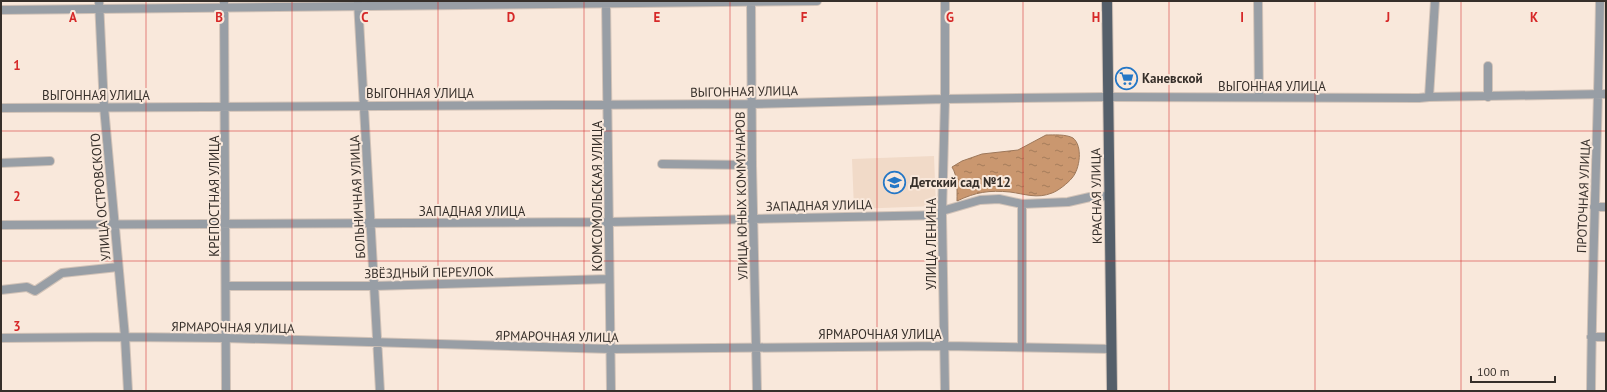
<svg xmlns="http://www.w3.org/2000/svg" width="1607" height="392" font-family="'PT Sans',sans-serif">
<style>
.built{fill:#f1dac8}
.water{fill:url(#water-ripples);stroke:#9e785a}
.lines{fill:none;stroke-linecap:round;stroke-linejoin:round}
.minor-casing{stroke:#d2c3b8;stroke-width:10}
.major-casing{stroke:#d2c3b8;stroke-width:12}
.minor{stroke:#989ea5;stroke-width:8}
.major{stroke:#555f6a;stroke-width:10}
.grid{fill:none;stroke:#d62828;stroke-width:1;stroke-opacity:0.55}
.labels{text-anchor:middle;stroke-width:4;stroke-linejoin:round;paint-order:stroke}
.poi-label{font-size:13px;font-weight:bold;fill:#362f2a;stroke:#f9e8db;text-anchor:start}
.street-label{font-size:13px;fill:#362f2a;stroke:#f9e8db}
.grid-label{font-size:13px;text-anchor:middle;font-weight:bold;fill:#d62828;stroke:#f9e8db;stroke-width:4;stroke-linejoin:round;paint-order:stroke}
</style>
<defs>
<pattern id="water-ripples" width="26" height="14" patternUnits="userSpaceOnUse"><rect width="26" height="14" fill="#ca976f"/><path d="M2 4q2-2 4 0t4 0M15 11q2-2 4 0t4 0" fill="none" stroke="#a57c5b"/></pattern>
</defs>
<rect width="100%" height="100%" fill="#f9e8db"/>
<path class="built" d="M934,156L936,206L854,209L852,159Z"/>
<path class="water" d="M1046,135C1053,135 1066,134 1073,138C1083,146 1080,169 1072,178C1068,183 1058,191 1052,193C1037,199 1025,194 1010,192C989,190 976,192 957,201C957,189 958,177 952,167L962,161L982,154L1018,150Z"/>
<g class="lines">
<defs>
<path id="minor" d="M99,1L104,107L125,337L128,391
M606,1L611,391
M751,1L752,165L757,391
M945,1V99L942,215L945,391
M1258,1L1259,97
M224,2L226,391
M358,2L380,391
M1,10L817,1
M1429,97L1435,1
M1488,97V66
M1,108L751,104L945,99L1107,97L1419,98L1429,97L1606,94
M1,163L50,161
M662,164L752,165
M1594,207H1606
M942,211L980,200L999,199L1022,204L1068,202L1090,197L1109,196
M1,225L609,222L942,215
M226,286H374L609,279
M1,290L27,287L35,291L62,273L118,267
M1591,337H1606
M1,338L125,337L225,338L611,349L944,346L1112,349
M1022,347V204
M1591,391C1592,261 1598,131 1600,1"/>
<path id="major" d="M1107,1L1112,391"/>
</defs>
<use href="#minor" class="minor-casing"/>
<use href="#major" class="major-casing"/>
<use href="#minor" class="minor"/>
<use href="#major" class="major"/>
</g>
<path class="grid" d="M146,1V391M292,1V391M438,1V391M584,1V391M730,1V391M877,1V391M1023,1V391M1169,1V391M1315,1V391M1461,1V391M1,131H1606M1,261H1606"/>
<defs>
<symbol id="supermarket-ring" viewBox="-11 -11 22 22"><circle r="9.5" fill="#f9e8db" stroke="#2577c6" stroke-width="1.5"/><path d="M-6-5.5h2.5l.6 2H6L4.5 2H-2.5L-4.4-4H-6ZM-1.5 3.2a1.3 1.3 0 1 0 .1 0ZM3 3.2a1.3 1.3 0 1 0 .1 0Z" fill="#2577c6"/></symbol>
<symbol id="school-ring" viewBox="-11 -11 22 22"><circle r="9.5" fill="#f9e8db" stroke="#2577c6" stroke-width="1.5"/><path d="M0-5L7-2L0 1L-7-2ZM-4 1L0 2.5L4 1V4Q0 6-4 4Z" fill="#2577c6"/></symbol>
</defs>
<g fill-rule="evenodd">
<use href="#supermarket-ring" x="1114" y="66" width="25" height="25"/>
<use href="#school-ring" x="882" y="170" width="25" height="25"/>
</g>
<g class="labels">
<g class="poi-label">
<text x="1142" y="83">Каневской</text>
<text x="910" y="187">Детский сад №12</text>
</g>
<g class="street-label">
<text x="1272" y="91">ВЫГОННАЯ УЛИЦА</text>
<text transform="translate(744 91) rotate(-1)" y="5">ВЫГОННАЯ УЛИЦА</text>
<text x="420" y="98">ВЫГОННАЯ УЛИЦА</text>
<text x="96" y="100">ВЫГОННАЯ УЛИЦА</text>
<text transform="translate(214 196) rotate(-90)" y="5">КРЕПОСТНАЯ УЛИЦА</text>
<text transform="translate(597 196) rotate(-90)" y="5">КОМСОМОЛЬСКАЯ УЛИЦА</text>
<text transform="translate(741 196) rotate(-91)" y="5">УЛИЦА ЮНЫХ КОММУНАРОВ</text>
<text transform="translate(1096 196) rotate(-91)" y="5">КРАСНАЯ УЛИЦА</text>
<text transform="translate(1583 196) rotate(-88)" y="5">ПРОТОЧНАЯ УЛИЦА</text>
<text transform="translate(100 197) rotate(-95)" y="5">УЛИЦА ОСТРОВСКОГО</text>
<text transform="translate(357 197) rotate(-93)" y="5">БОЛЬНИЧНАЯ УЛИЦА</text>
<text transform="translate(819 205) rotate(-1)" y="5">ЗАПАДНАЯ УЛИЦА</text>
<text x="472" y="216">ЗАПАДНАЯ УЛИЦА</text>
<text transform="translate(931 244) rotate(-90)" y="5">УЛИЦА ЛЕНИНА</text>
<text transform="translate(429 272) rotate(-1)" y="5">ЗВЁЗДНЫЙ ПЕРЕУЛОК</text>
<text transform="translate(233 327) rotate(1)" y="5">ЯРМАРОЧНАЯ УЛИЦА</text>
<text x="880" y="339">ЯРМАРОЧНАЯ УЛИЦА</text>
<text transform="translate(557 336) rotate(1)" y="5">ЯРМАРОЧНАЯ УЛИЦА</text>
</g>
</g>
<g class="grid-label">
<text x="73" y="22">A</text>
<text x="219" y="22">B</text>
<text x="365" y="22">C</text>
<text x="511" y="22">D</text>
<text x="657" y="22">E</text>
<text x="804" y="22">F</text>
<text x="950" y="22">G</text>
<text x="1096" y="22">H</text>
<text x="1242" y="22">I</text>
<text x="1388" y="22">J</text>
<text x="1534" y="22">K</text>
<text x="17" y="70">1</text>
<text x="17" y="201">2</text>
<text x="17" y="331">3</text>
</g>
<rect width="1607" height="392" fill="none" stroke="#362f2a" stroke-width="4"/>
<path d="M1471 376v6h84v-6" fill="none" stroke="#362f2a" stroke-width="2"/>
<text x="1477" y="376" font-size="12" fill="#362f2a" stroke="#f9e8db" stroke-width="3" paint-order="stroke">100 m</text>
</svg>
